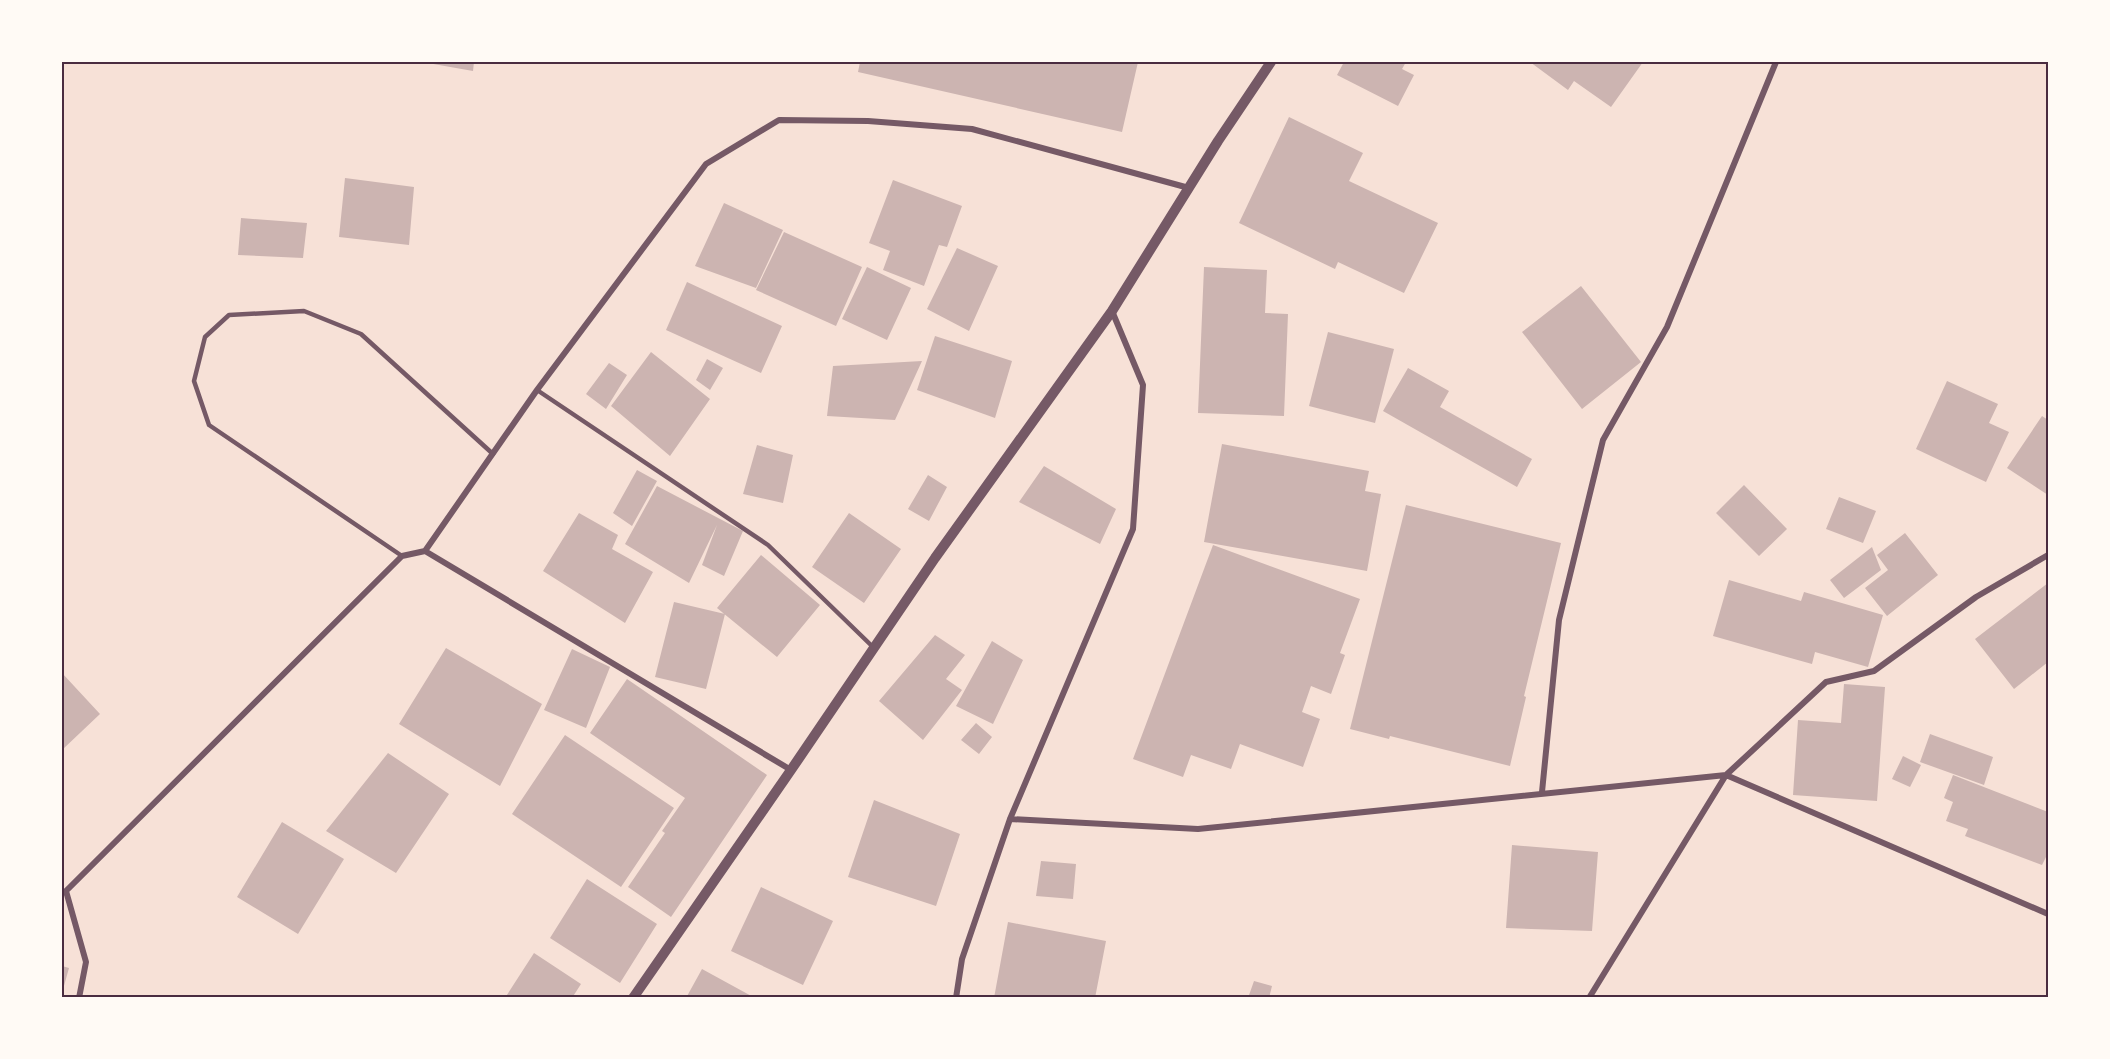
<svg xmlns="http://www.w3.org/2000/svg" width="2110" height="1059" font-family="Quicksand,sans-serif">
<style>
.building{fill:#ccb4b1}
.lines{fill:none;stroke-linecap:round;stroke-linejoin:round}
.service{stroke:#755966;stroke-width:4.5}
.minor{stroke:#755966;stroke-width:6}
.tertiary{stroke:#755966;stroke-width:10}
.neatline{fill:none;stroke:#4a2c40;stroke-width:2}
</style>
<rect width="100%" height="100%" fill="#f7e1d7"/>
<path class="building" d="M422,62H474L473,71Z
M860,62H1138L1122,132L858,72Z
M1344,62H1406L1402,69L1414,75L1398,106L1337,75Z
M1530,62H1643L1611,107L1574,81L1568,90Z
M1289,117L1363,153L1349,181L1438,223L1404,293L1338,262L1335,269L1239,223Z
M345,178L414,187L409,245L339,237Z
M893,180L962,206L947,247L939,245L924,286L883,270L890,251L869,243Z
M724,203L783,230L756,288L695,266Z
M241,218L307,223L303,258L238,255Z
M784,232L862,267L836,326L756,290Z
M957,248L998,266L969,331L927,309Z
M867,267L911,288L887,340L842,319Z
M1204,267L1267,270L1265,313L1288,314L1284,416L1198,413Z
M687,282L782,326L761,373L666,330Z
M1581,286L1641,362L1582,409L1522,332Z
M1328,332L1394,349L1375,423L1309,406Z
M935,336L1012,361L995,418L917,390Z
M651,352L710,399L670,456L611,406Z
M707,359L723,368L710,390L696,380Z
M922,361L895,420L827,416L833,366Z
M609,363L627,375L606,409L586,394Z
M1408,368L1449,391L1440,407L1532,459L1517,487L1383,411Z
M1947,381L1998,404L1989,423L2009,432L1986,482L1916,449Z
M2042,416L2048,420V495L2007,468Z
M1222,444L1369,471L1365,491L1381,494L1367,571L1204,542Z
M757,445L793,455L783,503L743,494Z
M1044,466L1116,509L1100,544L1019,502Z
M637,470L657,481L632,526L613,513Z
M928,475L947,487L929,521L908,509Z
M1744,485L1787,529L1759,556L1716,513Z
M657,486L743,531L724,576L702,565L717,525L689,583L625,544Z
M1839,497L1876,511L1863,543L1826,529Z
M1406,505L1561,543L1524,696L1526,697L1510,766L1390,736L1389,739L1350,729Z
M579,513L618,535L612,549L653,572L625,623L543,571Z
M849,513L901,549L864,603L812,567Z
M1905,533L1938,575L1887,616L1865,588L1888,570L1877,555Z
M1213,545L1360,599L1340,653L1345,655L1331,694L1311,686L1302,712L1320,719L1303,767L1240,744L1231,769L1191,755L1183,777L1133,759Z
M1872,547L1881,570L1844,598L1830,580Z
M761,555L820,605L777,657L717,608Z
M1729,580L1801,601L1804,592L1883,615L1868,667L1815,652L1812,664L1713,636Z
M2048,583V662L2014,689L1975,639Z
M674,602L725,614L706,689L655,677Z
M935,635L965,655L946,679L962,690L923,740L879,701Z
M992,641L1023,660L993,724L956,706Z
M446,648L542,704L500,786L399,724Z
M572,649L610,667L586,728L544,710Z
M62,673L100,714L62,750Z
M627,679L767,775L671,917L628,887L665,833L662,831L685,798L590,733Z
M1844,684L1885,687L1877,801L1793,795L1798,720L1841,723Z
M976,723L992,737L979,754L961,740Z
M1930,734L1993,757L1984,785L1920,762Z
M565,735L674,808L621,887L512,814Z
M388,753L449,794L396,873L326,831Z
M1903,756L1921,765L1910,787L1892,779Z
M1953,775L2048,812V858L2046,857L2042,865L1965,836L1968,829L1946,821L1953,802L1944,798Z
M874,800L960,834L936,906L848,877Z
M282,822L344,859L298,934L237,897Z
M1512,845L1598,852L1592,931L1506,928Z
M1041,861L1076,864L1073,899L1036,896Z
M587,879L657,924L620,983L550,938Z
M761,887L833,921L803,985L731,951Z
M1008,922L1106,941L1095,998H994Z
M534,953L581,984L572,998H505Z
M62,966L69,968L62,993Z
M702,969L755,998H686Z
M1254,981L1272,986L1269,998H1248Z"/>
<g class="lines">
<path class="service" d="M537,390L768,545L874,648
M402,556L209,425L194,381L205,337L229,315L304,311L361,334L493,454"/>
<path class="minor" d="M425,551L537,390L706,164L779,120L868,121L972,129L1189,188
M1542,792L1559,620L1603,440L1667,327L1776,62
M1010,819L1198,829L1726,775L2048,914
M66,891L86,962L79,998
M62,893L66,891L402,556L425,551L791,770
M956,998L962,959L1010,819L1133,529L1143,385L1112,311
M1589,998L1726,775L1826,682L1874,671L1976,597L2048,555"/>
<path class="tertiary" d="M633,998L791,770L935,558L1112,311L1218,141L1271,62"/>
</g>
<rect width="2110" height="1059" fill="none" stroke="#fffaf5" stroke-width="126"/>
<rect x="63" y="63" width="1984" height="933" class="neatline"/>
</svg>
